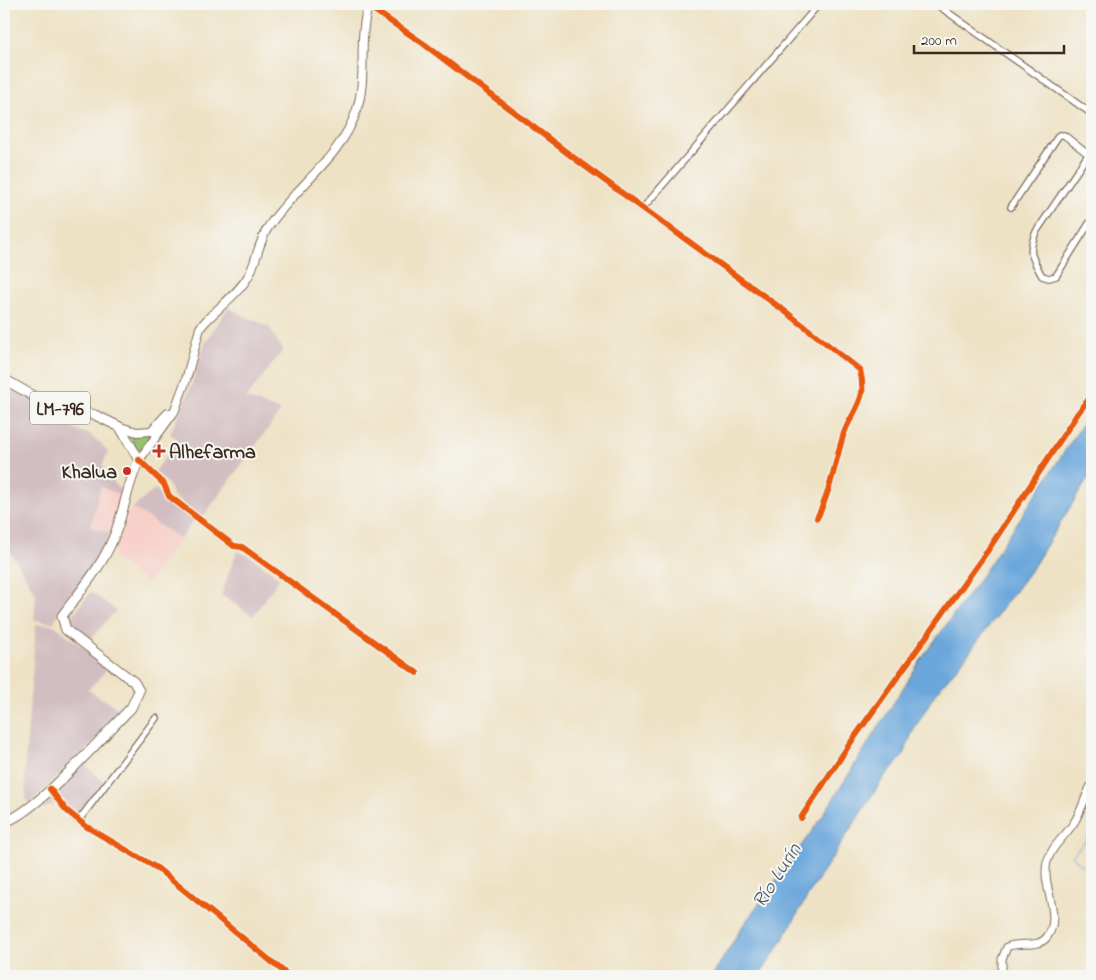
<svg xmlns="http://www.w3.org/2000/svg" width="1096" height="980" font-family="'Indie Flower',sans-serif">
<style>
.built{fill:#f7d0c9}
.industrial{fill:#d2bec1}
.green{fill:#94c271;stroke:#687648}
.water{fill:#6ca7dc;stroke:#54687d}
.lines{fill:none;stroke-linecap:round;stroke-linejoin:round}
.stream{stroke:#6ca7dc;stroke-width:1}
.minor-casing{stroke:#7a6a58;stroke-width:8}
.tertiary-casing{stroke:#7a6a58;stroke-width:9}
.secondary-casing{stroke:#7a6a58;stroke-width:10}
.primary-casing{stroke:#7a6a58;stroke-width:11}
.minor{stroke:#fff;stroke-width:5.5}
.tertiary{stroke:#fff;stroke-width:7}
.secondary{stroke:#fff;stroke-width:8}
.primary{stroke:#fff;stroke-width:9}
.cycleway-casing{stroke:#f6f6f2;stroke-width:9}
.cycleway{stroke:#e8590c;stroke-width:6}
.poi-dot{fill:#c8321e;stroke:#f6f6f2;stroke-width:2}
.labels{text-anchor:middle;stroke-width:4;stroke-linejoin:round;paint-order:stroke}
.shield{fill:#f6f6f2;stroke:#73675e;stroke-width:1}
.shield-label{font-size:19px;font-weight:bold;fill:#3b2a1e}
.poi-label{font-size:20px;font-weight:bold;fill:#3b2a1e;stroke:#f6f6f2;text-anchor:start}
.water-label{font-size:21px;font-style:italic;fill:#4c5660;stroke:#f6f6f2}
</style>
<rect width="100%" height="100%" fill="#f6f6f2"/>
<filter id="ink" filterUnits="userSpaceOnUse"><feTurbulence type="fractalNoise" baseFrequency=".02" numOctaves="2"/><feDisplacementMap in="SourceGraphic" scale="10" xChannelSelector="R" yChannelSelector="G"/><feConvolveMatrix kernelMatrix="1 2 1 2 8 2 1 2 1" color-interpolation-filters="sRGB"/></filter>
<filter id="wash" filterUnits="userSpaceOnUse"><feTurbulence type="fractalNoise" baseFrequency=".0096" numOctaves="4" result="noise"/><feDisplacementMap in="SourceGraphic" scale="20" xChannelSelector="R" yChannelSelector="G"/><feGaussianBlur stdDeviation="1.12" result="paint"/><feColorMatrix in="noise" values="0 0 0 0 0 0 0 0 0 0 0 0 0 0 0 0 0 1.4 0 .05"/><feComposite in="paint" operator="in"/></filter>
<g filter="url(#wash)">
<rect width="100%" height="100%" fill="#eee2c5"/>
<path class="built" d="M102,486L121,495L110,533L90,527Z
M133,508L180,539L148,584L113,557L129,512Z"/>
<path class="industrial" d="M228,308L269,327L283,350L246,398L281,411L202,518L173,496L168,484L155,472L178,439L170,434L190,389L205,343Z
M4,383L49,410L45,417L50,420L60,412L75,416L70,421L72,429L92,435V438L100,442L108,452L102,466L120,490L121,495L101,487L90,527L110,533L109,539L85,580L83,579L53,623L34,620L36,594L4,541Z
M155,489L195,519L180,539L133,508Z
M237,551L251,557L280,578L253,616L221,595Z
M91,592L116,610L89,641L69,626V620Z
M36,624L54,625L109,667L88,690L123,711L88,748L30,803L26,802L25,763Z
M82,762L105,783L73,822L55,803L45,809L39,804Z"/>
<path class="green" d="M129,433L155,434L142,449C134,449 132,440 129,433Z"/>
<path class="water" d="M1092,410V472L1033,567L968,654L933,697L912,733L904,755L884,777L810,892L778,948L759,976H712L744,924L820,820L920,661L979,580Z"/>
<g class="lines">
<path class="stream" d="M1092,827L1087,839L1072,856L1092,875"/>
</g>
</g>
<g filter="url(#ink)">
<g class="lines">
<defs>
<path id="minor" d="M936,4L1092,114
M368,6L424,44L582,164L790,315L860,370C862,378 863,385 862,393C859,408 849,419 844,433C835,461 831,491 817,518
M1092,149L1036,232C1027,253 1032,257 1042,276L1049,278L1056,276L1092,219
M1011,207L1059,135H1064L1089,155
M643,208L819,4
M139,460L164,484L169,496L234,546L242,547L417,673
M50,789L66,810L87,827L157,868L289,976
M801,818L849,745L988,550L1078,413L1092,395
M79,820L156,718"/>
<path id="tertiary" d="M1002,976V959L1007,947C1018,941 1038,949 1047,937C1063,915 1041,887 1047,862C1052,845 1066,836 1075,821C1082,809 1086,795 1092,783"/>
<path id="secondary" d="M120,427L137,432L151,431L168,413
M139,460L174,412L186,380L200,328L205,322C219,307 239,293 249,275C257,260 259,240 269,226C296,186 343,156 357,109C368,75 357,37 369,4"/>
<path id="primary" d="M4,379L47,404L95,415L120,427L139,460C128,483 125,507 116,531C105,563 82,589 62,616L66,630L134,682L139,691L131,708C104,735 36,813 4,822"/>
</defs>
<use href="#minor" class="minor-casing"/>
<use href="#tertiary" class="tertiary-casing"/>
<use href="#secondary" class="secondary-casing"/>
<use href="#primary" class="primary-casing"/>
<use href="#minor" class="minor"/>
<use href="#tertiary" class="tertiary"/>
<use href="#secondary" class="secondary"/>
<use href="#primary" class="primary"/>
<defs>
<path id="cycleway" d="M368,6L424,44L582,164L790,315L860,370C862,378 863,385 862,393C859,408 849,419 844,433C835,461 831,491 817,518
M139,460L164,484L169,496L234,546L242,547L417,673
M50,789L66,810L87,827L157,868L289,976
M801,818L849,745L988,550L1078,413L1092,395"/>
</defs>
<use href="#cycleway" class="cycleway-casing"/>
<use href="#cycleway" class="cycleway"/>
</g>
</g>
<g class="poi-dot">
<path d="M156.5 443.5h5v5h5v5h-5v5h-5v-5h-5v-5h5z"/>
<circle cx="127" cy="471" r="5"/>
</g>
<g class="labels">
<rect class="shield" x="30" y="391.5" width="60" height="33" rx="4"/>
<g class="shield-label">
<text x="60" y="415">LM-796</text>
</g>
<g class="poi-label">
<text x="169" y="458">Alhefarma</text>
<text x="117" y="478" text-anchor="end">Khalua</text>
</g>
<g class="water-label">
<text transform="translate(776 875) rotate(-57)" y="7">Río Lurín</text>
</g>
</g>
<rect width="1096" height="980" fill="none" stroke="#f6f6f2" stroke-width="20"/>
<path d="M914 45v8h150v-8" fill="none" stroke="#3b2a1e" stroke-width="2.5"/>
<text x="921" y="45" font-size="15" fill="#3b2a1e" stroke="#f6f6f2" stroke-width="4" paint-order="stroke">200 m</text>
</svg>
